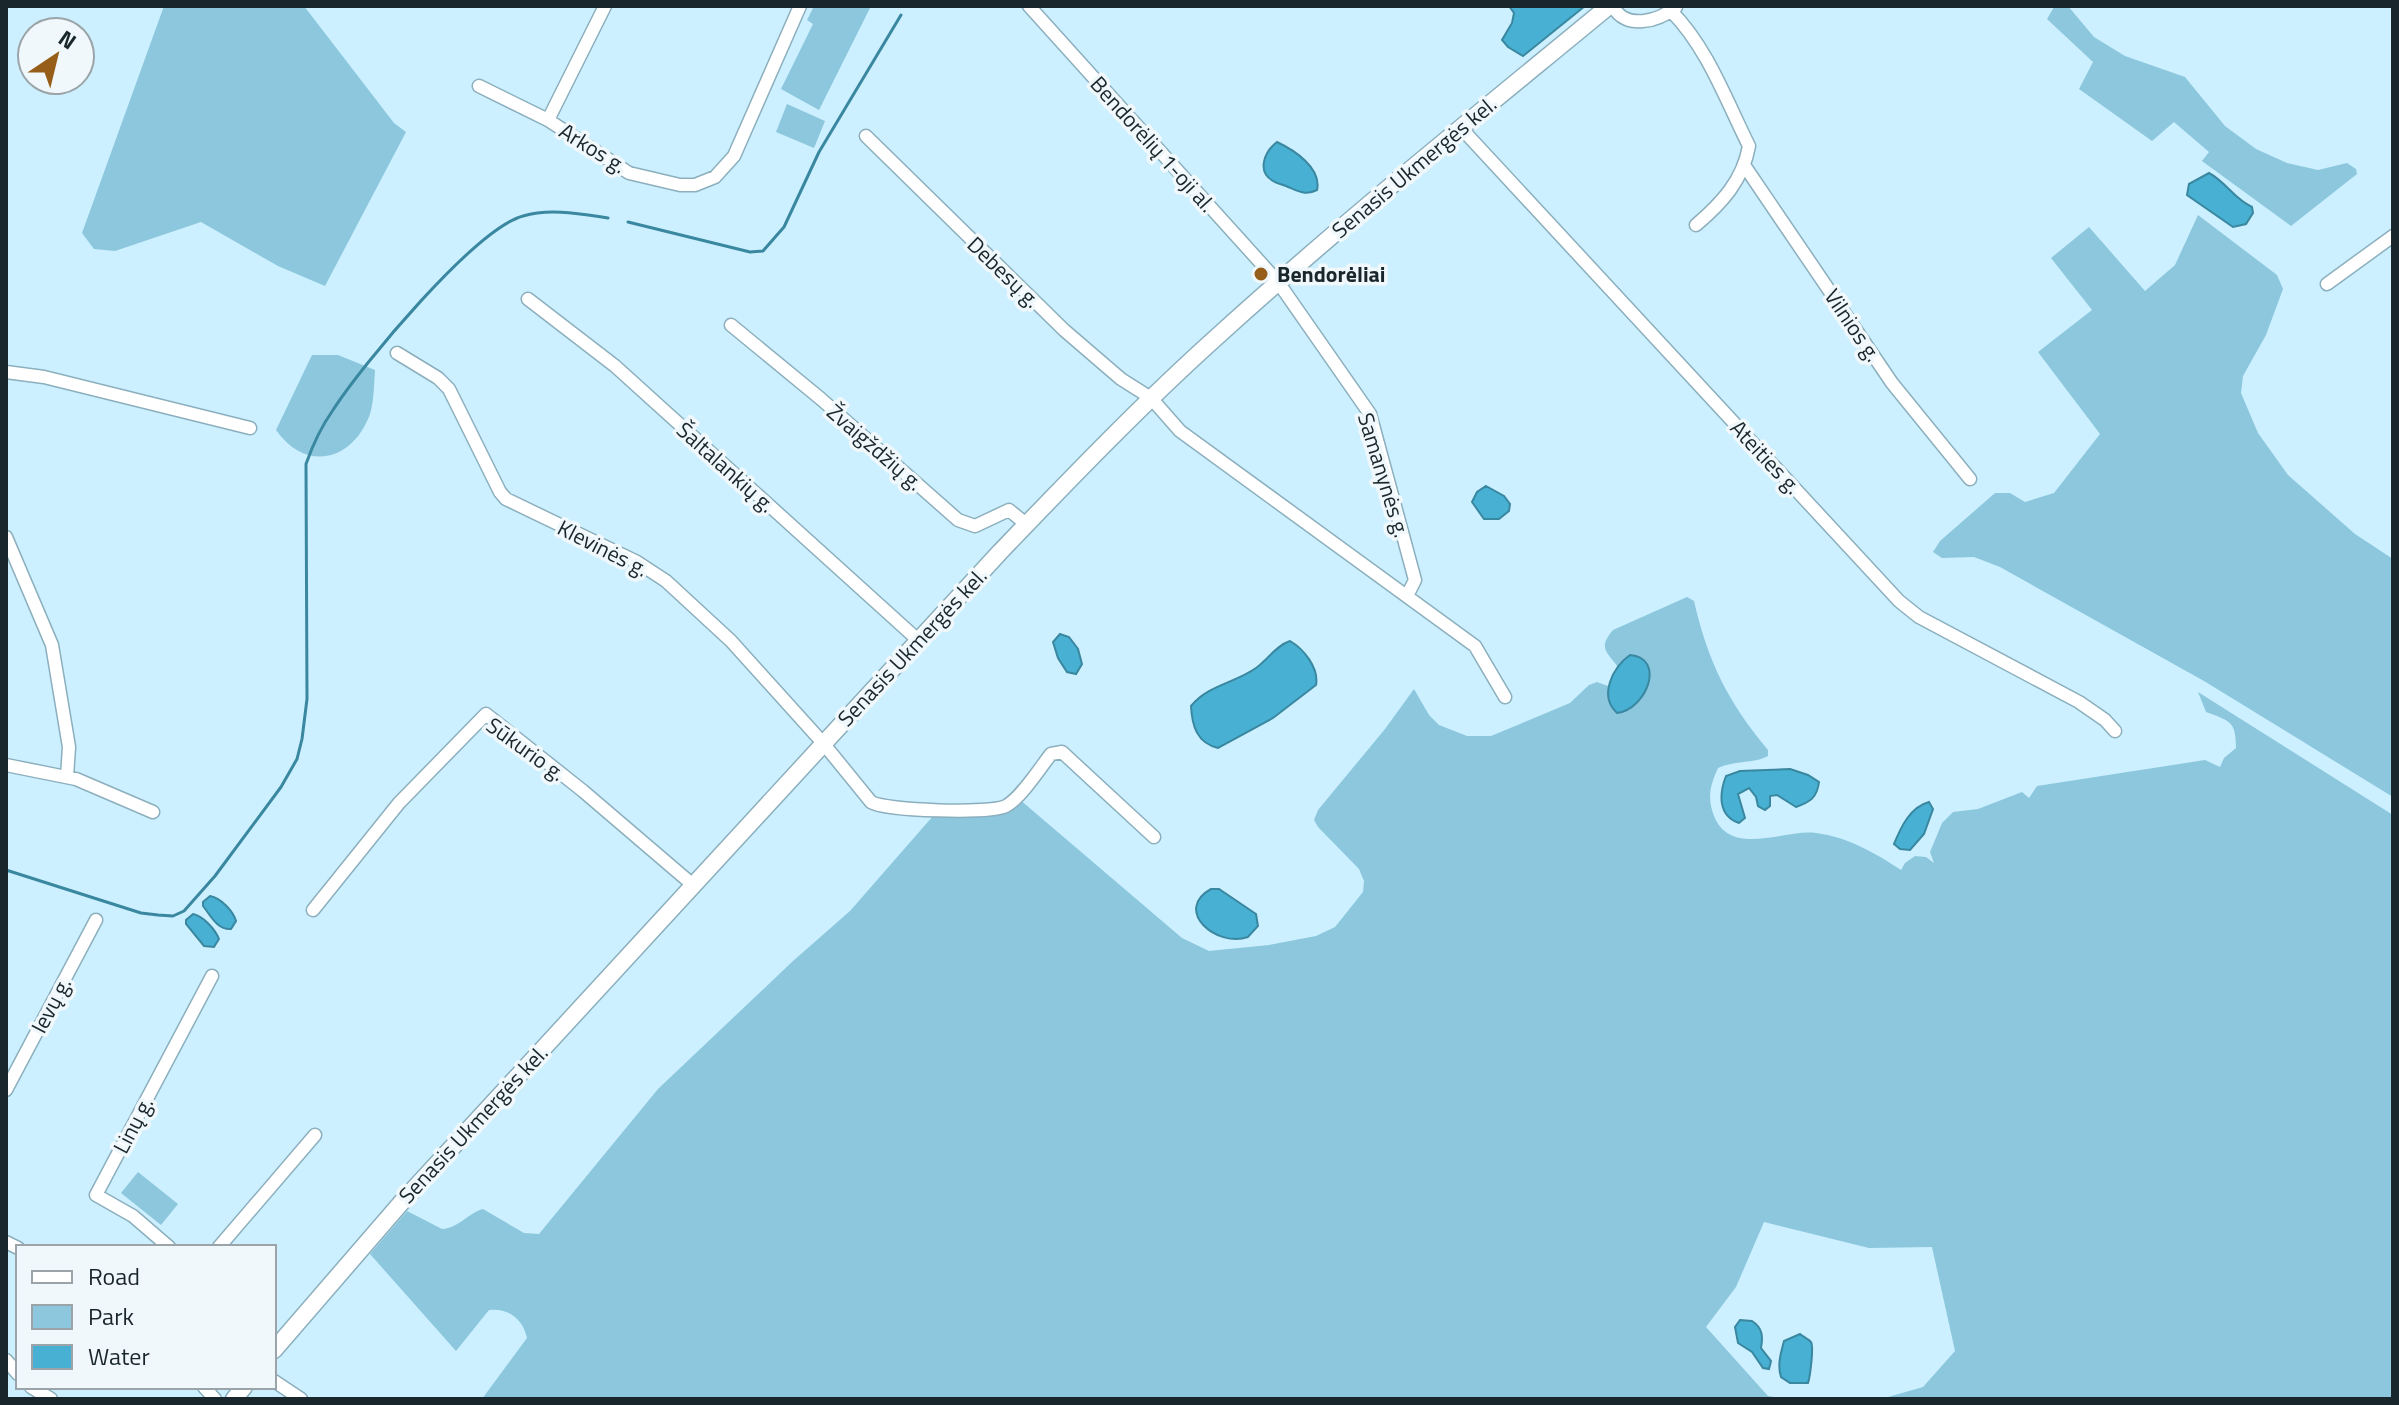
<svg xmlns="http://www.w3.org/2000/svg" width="2399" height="1405" font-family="'Titillium Web',sans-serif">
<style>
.green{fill:#8cc7dd}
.water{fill:#48b0d2;stroke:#3a87a0;stroke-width:2}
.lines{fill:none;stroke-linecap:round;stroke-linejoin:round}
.stream{stroke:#3a87a0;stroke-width:3}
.minor-casing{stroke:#8cafbd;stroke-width:15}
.secondary-casing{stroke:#8cafbd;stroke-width:19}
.minor{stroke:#fff;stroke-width:12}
.secondary{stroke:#fff;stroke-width:16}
.poi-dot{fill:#965e19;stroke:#f1f8fb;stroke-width:3}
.labels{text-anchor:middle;stroke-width:7;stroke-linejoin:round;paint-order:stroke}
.street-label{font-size:22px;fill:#19272c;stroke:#f1f8fb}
.poi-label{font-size:22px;font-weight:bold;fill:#19272c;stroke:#f1f8fb;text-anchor:start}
</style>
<rect width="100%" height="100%" fill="#ccf0ff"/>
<path class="green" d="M164,6H304L394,123L406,132L325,286L278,266L201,222L115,251L94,249L82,233Z
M814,6H871L819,110L781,89L813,24L807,20Z
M2068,6L2094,37L2125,56L2185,77L2225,126L2256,149L2287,163L2318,170L2347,163L2356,169L2357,174L2291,226L2202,161L2209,152L2174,122L2152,141L2079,89L2093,62L2047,19L2054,7Z
M787,104L825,121L814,148L776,132Z
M2198,215L2277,275L2283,289L2266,335L2243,376L2241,393L2258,433L2288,475L2355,534L2393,559V797L2204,681L2000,567L1974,557L1942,558L1933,552L1940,541L1995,493H2010L2025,502L2054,493L2100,434L2038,352L2092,310L2051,258L2089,227L2145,291L2175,265Z
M312,355H338L375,370C374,384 374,401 370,414C353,461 306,473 276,430Z
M1687,597L1694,601C1708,662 1728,702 1768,750V756C1753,764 1735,760 1718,768C1710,786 1707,797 1714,816C1731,858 1784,829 1816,833C1848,837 1875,853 1901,870L1905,863L1915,856L1926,857L1934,863L1930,852L1942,823L1953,812L1978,809L2022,792L2029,798L2037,786L2205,760L2220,767L2224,758L2236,748C2236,721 2230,721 2206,712L2198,692L2393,815V1399H1881L1923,1387L1955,1351L1932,1247L1869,1248L1764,1222L1736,1287L1706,1327L1768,1396L1786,1399H482L527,1338C523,1319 509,1308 489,1310L456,1351L370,1254L407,1211L442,1229C459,1228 468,1213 483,1209L524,1233L539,1234L658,1089L793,961L850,911L933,816L1019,799L1182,938L1209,951L1269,945L1316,936L1335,927L1363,892L1364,881L1359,869L1318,827L1314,820L1318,810L1385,729L1414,689L1429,715L1439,725L1467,736H1491L1570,703L1589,685L1597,682L1608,686L1613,709L1618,713L1641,700L1650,676L1622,661L1618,667C1606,651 1598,648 1613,630Z
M138,1172L178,1204L161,1225L121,1193Z"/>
<path class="water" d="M1509,6H1585L1523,56L1508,47L1502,40L1512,23L1514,13Z
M1277,142C1294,150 1322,168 1317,190C1305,196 1298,191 1286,186C1282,184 1277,184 1273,181C1256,171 1265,151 1277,142Z
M2209,173C2226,182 2234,199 2252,207L2253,213L2246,224L2233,227L2187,195L2189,184Z
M1486,486L1504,496L1510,504L1509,511L1499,519H1484L1472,502L1477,492Z
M1060,634L1069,637L1078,649L1082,664L1076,674L1067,672L1058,658L1053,642Z
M1290,641C1304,649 1319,668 1316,685L1273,718L1218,748C1197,743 1192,726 1191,706C1208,685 1235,683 1256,668C1267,660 1277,645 1290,641Z
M1630,655C1666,658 1647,709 1617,713C1598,696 1613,667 1630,655Z
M1790,769L1808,775L1819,782C1817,798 1810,802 1796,807L1777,795L1770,796V806L1765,810L1758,806L1756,797L1749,788L1738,794L1745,818L1739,823C1718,816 1719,794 1726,776L1740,771Z
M1929,802L1933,809L1924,834L1910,850L1900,849L1894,844C1901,827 1910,807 1929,802Z
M1211,889H1219L1256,914L1258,926L1248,937C1216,948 1173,910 1211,889Z
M210,896C221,898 233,911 236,921L231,929C217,930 211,916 203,906V902Z
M193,914C203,916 215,929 219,939L214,947L204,946L186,924V920Z
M1740,1320L1752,1321C1763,1328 1763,1337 1761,1348L1771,1361L1769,1369L1763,1368L1752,1352L1738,1343L1735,1327Z
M1800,1334C1802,1336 1810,1340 1811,1342C1814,1347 1810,1377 1808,1383H1790L1781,1377C1777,1364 1781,1353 1784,1341Z"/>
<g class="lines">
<path class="stream" d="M628,222L750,252L763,251L784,227L819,152L901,15
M6,870L141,913L158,915L173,916L184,911L215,876L281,787L297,759L302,739L307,699L306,464C313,444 321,427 333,410C361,366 475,229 523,216C550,208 581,214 608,218"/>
<defs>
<path id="minor" d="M1029,6L1278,282L1370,414L1415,580L1407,596
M1613,6C1625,31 1659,21 1676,7
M1671,11C1707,47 1726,100 1749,146C1743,180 1722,203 1696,225
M479,86L548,120L629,173L680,185H695L715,177L734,156L800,6
M548,120L605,6
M1461,128L1899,601L1919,617L2079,702L2105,720L2115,731
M866,136L1064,330L1121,379L1151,398L1180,431L1475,646L1505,697
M1744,165L1892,383L1970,479
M2327,284L2393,236
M528,299L615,366L918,640
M731,325L821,399L958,520L975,526L1009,510L1026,524
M397,353L438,378L449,389L500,492L506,499L637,562L666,581L731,641L823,743L871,802C886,811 991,814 1006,806C1021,798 1040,768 1051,754L1062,752L1154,837
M6,372L44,377L250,428
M6,537L52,645L69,747L67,777
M6,765L76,779L153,812
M313,910L399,803L486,714L583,791L693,885
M6,1090L96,920
M6,1242L18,1248
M169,1247L133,1216L96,1195L212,976
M219,1247L315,1135
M6,1360L18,1374
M274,1381L301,1399
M31,1387L51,1399
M204,1387L215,1399"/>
<path id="secondary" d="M274,1350L401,1203L1000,552C1072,477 1143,403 1220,334C1346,220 1478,114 1609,6
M234,1399L244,1387"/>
</defs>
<use href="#minor" class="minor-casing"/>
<use href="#secondary" class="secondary-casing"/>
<use href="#minor" class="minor"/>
<use href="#secondary" class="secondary"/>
</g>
<circle class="poi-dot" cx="1261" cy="274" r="8"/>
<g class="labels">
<g class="street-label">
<text transform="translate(1153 144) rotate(48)" y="8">Bendorėlių 1-oji al.</text>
<text transform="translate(593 148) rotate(32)" y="8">Arkos g.</text>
<text transform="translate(1414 167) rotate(-40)" y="8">Senasis Ukmergės kel.</text>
<text transform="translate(1004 272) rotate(44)" y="8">Debesų g.</text>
<text transform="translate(1853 325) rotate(56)" y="8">Vilnios g.</text>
<text transform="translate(875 447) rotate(41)" y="8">Žvaigždžių g.</text>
<text transform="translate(1766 457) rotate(47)" y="8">Ateities g.</text>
<text transform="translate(726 467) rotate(42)" y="8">Šaltalankių g.</text>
<text transform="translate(1384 475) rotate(73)" y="8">Samanynės g.</text>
<text transform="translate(603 548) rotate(27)" y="8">Klevinės g.</text>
<text transform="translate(912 647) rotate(-47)" y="8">Senasis Ukmergės kel.</text>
<text transform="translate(526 749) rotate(36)" y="8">Sūkurio g.</text>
<text transform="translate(51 1005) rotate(-62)" y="8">Ievų g.</text>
<text transform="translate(473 1124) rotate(-47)" y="8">Senasis Ukmergės kel.</text>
<text transform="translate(133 1125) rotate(-62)" y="8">Linų g.</text>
</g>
<g class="poi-label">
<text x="1277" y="282">Bendorėliai</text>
</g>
</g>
<rect width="2399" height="1405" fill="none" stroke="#19272c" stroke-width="16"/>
<rect x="16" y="1245" width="260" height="144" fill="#f1f8fb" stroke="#9ba4a8" stroke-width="2"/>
<rect x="32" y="1271" width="40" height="12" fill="#ffffff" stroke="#9ba4a8" stroke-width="2"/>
<text x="88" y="1285" font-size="24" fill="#19272c">Road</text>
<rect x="32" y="1305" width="40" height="24" fill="#8cc7dd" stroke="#9ba4a8" stroke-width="2"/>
<text x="88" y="1325" font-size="24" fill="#19272c">Park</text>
<rect x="32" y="1345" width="40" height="24" fill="#48b0d2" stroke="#9ba4a8" stroke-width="2"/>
<text x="88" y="1365" font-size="24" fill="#19272c">Water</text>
<g transform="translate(56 56) rotate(35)"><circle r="38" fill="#f1f8fb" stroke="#9ba4a8" stroke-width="2"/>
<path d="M0-6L14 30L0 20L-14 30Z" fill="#965e19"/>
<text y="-12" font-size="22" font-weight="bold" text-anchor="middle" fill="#19272c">N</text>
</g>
</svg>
